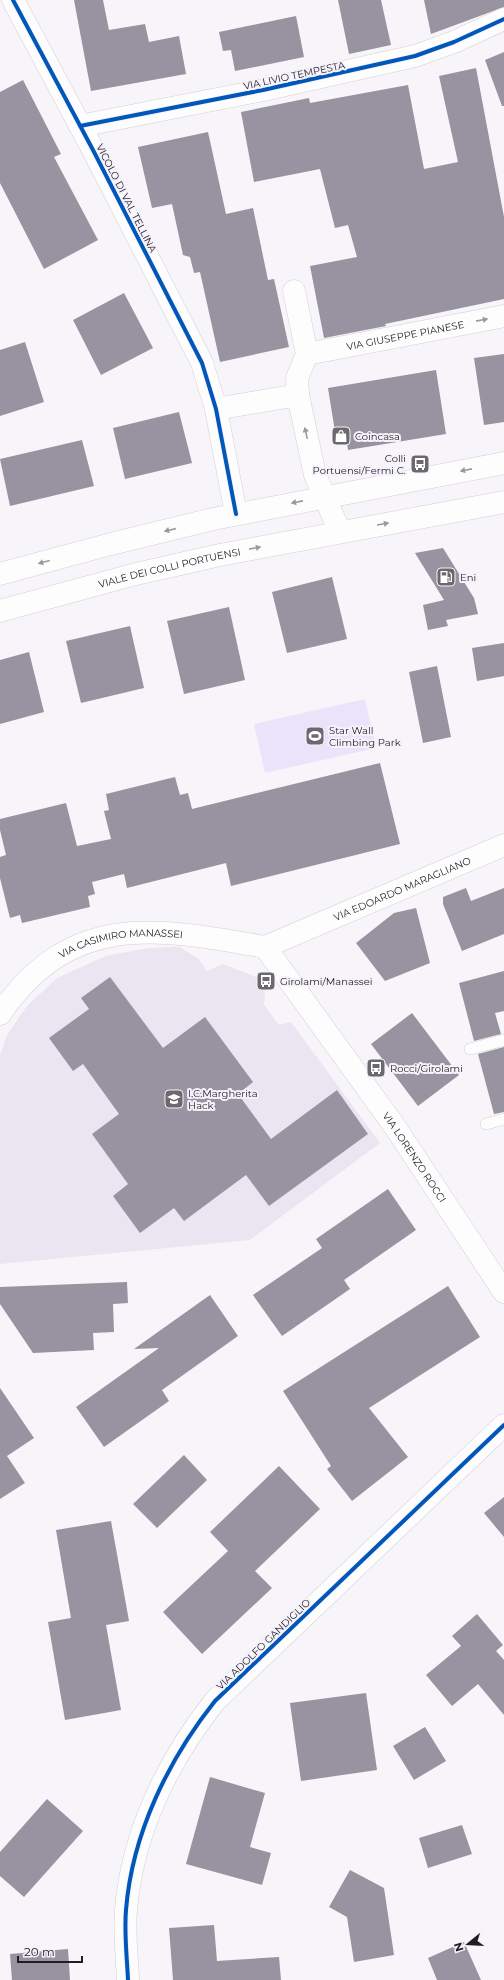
<svg xmlns="http://www.w3.org/2000/svg" width="504" height="1980" font-family="Montserrat,sans-serif">
<style>
.built{fill:#eae5f0}
.green{fill:#ebe3f9}
.building{fill:#9893a0}
.lines{fill:none;stroke-linecap:round;stroke-linejoin:round}
.service-casing{stroke:#d1d0d3;stroke-width:12}
.minor-casing{stroke:#d1d0d3;stroke-width:23}
.primary-casing{stroke:#d1d0d3;stroke-width:23}
.service{stroke:#fefdfe;stroke-width:11}
.minor{stroke:#fefdfe;stroke-width:22}
.primary{stroke:#fefdfe;stroke-width:22}
.cycleway-casing{stroke:#f6f2fc;stroke-width:6}
.cycleway{stroke:#0057b8;stroke-width:4}
.oneway{fill:#9a999b}
.labels{text-anchor:middle;stroke-width:4;stroke-linejoin:round;paint-order:stroke}
.street-label{font-size:10px;fill:#1f1e21;stroke:#f6f2fc}
.poi-label{font-size:10px;fill:#1f1e21;stroke:#f6f2fc;text-anchor:start}
</style>
<rect width="100%" height="100%" fill="#f7f4fa"/>
<path class="built" d="M179,947L198,958L207,971L223,964L266,981L264,1005L279,1025L291,1022L380,1143L250,1240L0,1264V1055L7,1035L27,1006L57,978L106,956L148,948Z"/>
<path class="green" d="M365,699L376,748L265,773L254,724Z"/>
<path class="building" d="M74,0H103L109,30L145,24L149,42L179,36L186,74L91,91Z
M338,0H381L391,45L349,54Z
M424,0H504V7L431,34Z
M296,16L304,57L235,71L231,50L223,51L219,32Z
M504,52V106H502L485,60Z
M476,68L504,217V299L385,324L386,326L324,338L310,266L357,257L348,225L335,228L320,169L254,182L241,112L309,98L310,103L408,85L424,169L458,162L439,76Z
M23,80L61,154L54,157L98,240L44,269L0,183V92Z
M208,132L226,214L253,208L268,280L274,279L289,347L220,362L200,272L194,273L190,257L183,255L172,204L152,208L138,147Z
M124,293L153,348L101,375L73,320Z
M25,342L44,402L0,416V350Z
M504,354V422L484,425L474,358Z
M436,370L446,434L348,450L346,436L336,438L328,388Z
M179,412L192,463L125,479L113,428Z
M82,440L94,486L10,506L0,459Z
M443,548L474,598L478,614L446,620L448,626L428,630L423,605L444,600L415,553Z
M332,577L347,639L287,653L272,592Z
M229,607L245,680L184,694L167,621Z
M130,626L144,688L81,703L66,641Z
M504,643V676L477,681L472,648Z
M29,652L44,712L0,724V660Z
M437,666L451,737L423,743L409,672Z
M380,763L400,844L231,886L226,863L127,888L124,874L92,882L95,894L88,896L90,907L22,923L20,915L10,918L0,878V857L6,855L0,830V819L66,803L77,846L111,839L104,811L109,810L106,794L175,777L180,795L188,793L192,809Z
M466,888L471,901L504,888V934L462,951L443,904V897Z
M416,908L430,963L385,981L356,943L394,913Z
M504,971V1011L495,1013L501,1034L474,1041L459,983Z
M110,977L163,1048L205,1017L253,1082L238,1094L271,1139L337,1090L368,1134L269,1206L246,1175L184,1221L174,1208L140,1233L113,1196L128,1184L92,1134L119,1114L83,1064L73,1071L49,1038L89,1009L81,998Z
M412,1013L459,1075L418,1106L371,1044Z
M504,1047V1112L494,1114L478,1054Z
M388,1189L416,1230L344,1280L350,1289L282,1336L253,1295L322,1248L316,1239Z
M127,1282L128,1303L113,1304L114,1332L93,1333L94,1350L33,1353L0,1304V1287Z
M448,1286L480,1337L369,1408L408,1457L352,1501L327,1469L331,1466L283,1391Z
M210,1295L238,1336L162,1390L169,1401L104,1447L76,1407L159,1348L134,1349Z
M0,1388L34,1438L7,1456L25,1483L0,1499Z
M184,1455L207,1480L157,1528L133,1504Z
M279,1466L320,1509L255,1571L272,1588L202,1654L163,1612L228,1551L210,1532Z
M504,1497V1537L484,1513Z
M111,1521L129,1621L106,1625L121,1710L65,1720L48,1622L71,1618L56,1530Z
M477,1614L503,1645L496,1651L504,1660V1715L478,1684L452,1706L426,1675L461,1646L452,1636Z
M366,1693L377,1770L301,1781L290,1703Z
M425,1727L446,1761L414,1780L393,1746Z
M210,1777L265,1793L250,1847L271,1853L262,1885L186,1864Z
M47,1799L83,1831L24,1897L0,1876V1852Z
M462,1825L472,1854L428,1868L419,1838Z
M350,1870L384,1888L394,1955L354,1962L347,1917L329,1907Z
M214,1925L217,1961L279,1957L281,1980H173L169,1928Z
M464,1942L481,1980H437L428,1958Z
M68,1949L70,1980H12L10,1954Z"/>
<g class="lines">
<defs>
<path id="service" d="M470,1049L504,1040
M486,1124L504,1119"/>
<g id="minor">
<path d="M13,0L93,150L202,363L216,409L236,514"/>
<path d="M80,126L263,90L415,56L454,42L504,19"/>
<path d="M294,291L307,354L297,378L298,395"/>
<path id="s1" d="M307,354L504,316"/>
<path d="M216,409L298,395L315,475L340,532"/>
<path id="s2" d="M265,947L393,1124L504,1292"/>
<path id="s3" d="M265,947L504,845"/>
<path id="s4" d="M0,1014C71,910 158,928 265,947"/>
<path d="M128,1980C127,1957 124,1933 126,1910C132,1834 168,1760 215,1701L504,1425"/>
</g>
<g id="primary">
<path d="M0,574L111,544L213,519L504,463"/>
<path id="s5" d="M0,611L136,574L220,555L504,502"/>
</g>
</defs>
<use href="#service" class="service-casing"/>
<use href="#minor" class="minor-casing"/>
<use href="#primary" class="primary-casing"/>
<use href="#service" class="service"/>
<use href="#minor" class="minor"/>
<use href="#primary" class="primary"/>
<defs>
<path id="cycleway" d="M13,0L93,150L202,363L216,409L236,514
M80,126L263,90L415,56L454,42L504,19
M128,1980C127,1957 124,1933 126,1910C132,1834 168,1760 215,1701L504,1425"/>
</defs>
<use href="#cycleway" class="cycleway-casing"/>
<use href="#cycleway" class="cycleway"/>
</g>
<defs><path id="oneway-solid" d="M-6-.8H1V-3.2L6.5 0L1 3.2V.8H-6Z"/></defs>
<g class="oneway">
<use href="#oneway-solid" transform="translate(482 320) rotate(-11)"/>
<use href="#oneway-solid" transform="translate(306 433) rotate(-102)"/>
<use href="#oneway-solid" transform="translate(466 470) rotate(169)"/>
<use href="#oneway-solid" transform="translate(297 502) rotate(169)"/>
<use href="#oneway-solid" transform="translate(383 524) rotate(-10)"/>
<use href="#oneway-solid" transform="translate(170 530) rotate(167)"/>
<use href="#oneway-solid" transform="translate(255 548) rotate(-11)"/>
<use href="#oneway-solid" transform="translate(44 562) rotate(165)"/>
</g>
<defs>
<symbol id="shop-square" viewBox="-11 -11 22 22"><rect x="-9" y="-9" width="18" height="18" rx="4" fill="#6b696d" stroke="#f6f2fc"/><path d="M-5-2.5h2.3a2.7 3.5 0 0 1 5.4 0H5L5.5 6h-11ZM-1.5-2.5h3a1.5 2.3 0 0 0-3 0Z" fill="#fff"/></symbol>
<symbol id="bus-square" viewBox="-11 -11 22 22"><rect x="-9" y="-9" width="18" height="18" rx="4" fill="#6b696d" stroke="#f6f2fc"/><path d="M-5-6H5V4H4V6H2V4H-2V6H-4V4H-5ZM-3.5-4V0h7V-4ZM-3.5 1.2v1.5H-2V1.2ZM2 1.2v1.5H3.5V1.2Z" fill="#fff"/></symbol>
<symbol id="fuel-square" viewBox="-11 -11 22 22"><rect x="-9" y="-9" width="18" height="18" rx="4" fill="#6b696d" stroke="#f6f2fc"/><path d="M-5.5-6h7V0h2V4h1.3V-2.5L3-4.5l.8-.8L6-3V5H2.5V1h-1V6h-7ZM-4.2-4.7v3.2H.2V-4.7Z" fill="#fff"/></symbol>
<symbol id="stadium-square" viewBox="-11 -11 22 22"><rect x="-9" y="-9" width="18" height="18" rx="4" fill="#6b696d" stroke="#f6f2fc"/><path d="M0-5a6.5 5 0 1 0 0 10a6.5 5 0 1 0 0-10ZM-3.5-1.8h7v3.6h-7Z" fill="#fff"/></symbol>
<symbol id="school-square" viewBox="-11 -11 22 22"><rect x="-9" y="-9" width="18" height="18" rx="4" fill="#6b696d" stroke="#f6f2fc"/><path d="M0-5L7-2L0 1L-7-2ZM-4 1L0 2.5L4 1V4Q0 6-4 4Z" fill="#fff"/></symbol>
</defs>
<g fill-rule="evenodd">
<use href="#shop-square" x="330" y="425" width="22" height="22"/>
<use href="#bus-square" x="409" y="453" width="22" height="22"/>
<use href="#fuel-square" x="435" y="566" width="22" height="22"/>
<use href="#stadium-square" x="304" y="725" width="22" height="22"/>
<use href="#bus-square" x="255" y="970" width="22" height="22"/>
<use href="#bus-square" x="365" y="1057" width="22" height="22"/>
<use href="#school-square" x="163" y="1088" width="22" height="22"/>
</g>
<g class="labels">
<g class="street-label">
<text transform="translate(294 75) rotate(-12)" y="4">VIA LIVIO TEMPESTA</text>
<text transform="translate(127 198) rotate(63)" y="4">VICOLO DI VAL TELLINA</text>
<text dy="4" stroke="none"><textPath href="#s1" startOffset="100">VIA GIUSEPPE PIANESE</textPath></text>
<text dy="4" stroke="none"><textPath href="#s5" startOffset="175">VIALE DEI COLLI PORTUENSI</textPath></text>
<text dy="4" stroke="none"><textPath href="#s3" startOffset="149">VIA EDOARDO MARAGLIANO</textPath></text>
<text dy="4" stroke="none"><textPath href="#s4" startOffset="148">VIA CASIMIRO MANASSEI</textPath></text>
<text dy="4" stroke="none"><textPath href="#s2" startOffset="258">VIA LORENZO ROCCI</textPath></text>
<text transform="translate(263 1644) rotate(-44)" y="4">VIA ADOLFO GANDIGLIO</text>
</g>
<g class="poi-label">
<text x="355" y="440">Coincasa</text>
<text x="406" y="462" text-anchor="end">Colli<tspan x="406" dy="12">Portuensi/Fermi C.</tspan></text>
<text x="460" y="581">Eni</text>
<text x="329" y="734">Star Wall<tspan x="329" dy="12">Climbing Park</tspan></text>
<text x="280" y="985">Girolami/Manassei</text>
<text x="390" y="1072">Rocci/Girolami</text>
<text x="188" y="1097">I.C.Margherita<tspan x="188" dy="12">Hack</tspan></text>
</g>
</g>
<g transform="translate(468 1944) rotate(252)" stroke="#f6f2fc" stroke-width="3" paint-order="stroke">
<path d="M0-3L7 15L0 10L-7 15Z" fill="#1f1e21"/>
<text y="-6" font-size="11" font-weight="bold" text-anchor="middle" fill="#1f1e21">N</text>
</g>
<path d="M18 1956v6h64v-6" fill="none" stroke="#1f1e21" stroke-width="2"/>
<text x="24" y="1956" font-size="12" fill="#1f1e21" stroke="#f6f2fc" stroke-width="3" paint-order="stroke">20 m</text>
</svg>
